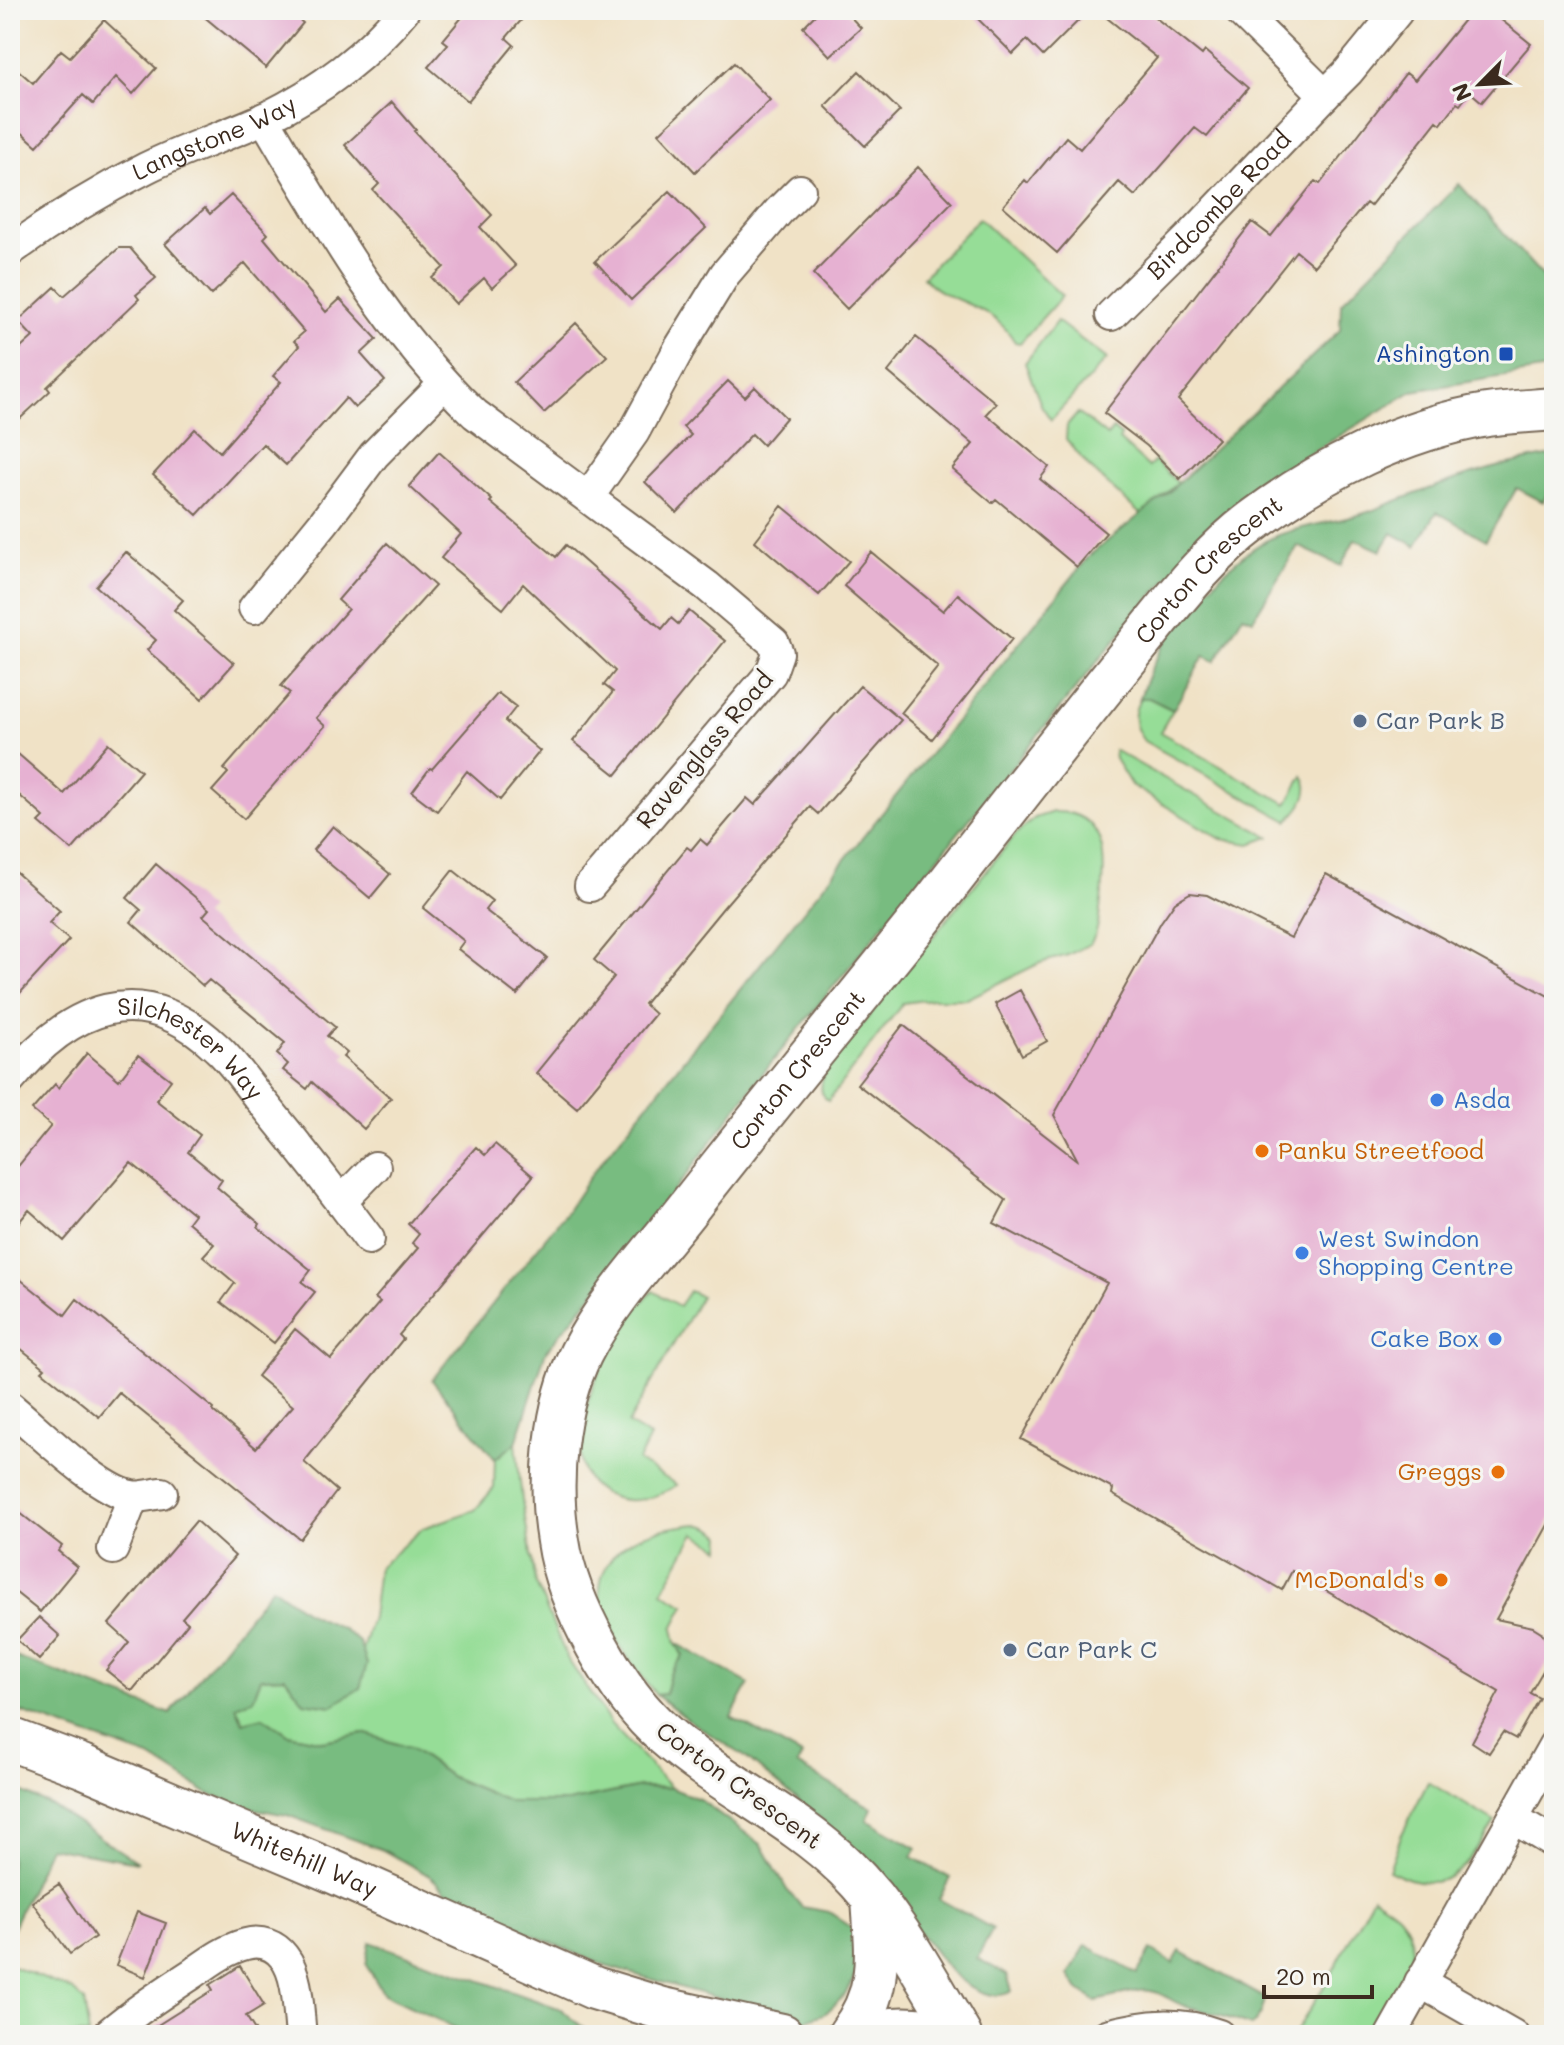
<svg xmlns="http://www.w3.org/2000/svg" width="1564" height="2045" font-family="Mali,sans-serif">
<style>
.green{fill:#96dd97;stroke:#68845a;stroke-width:2}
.forest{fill:#78bc80;stroke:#5a734f;stroke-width:2}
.building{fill:#e6b1d2}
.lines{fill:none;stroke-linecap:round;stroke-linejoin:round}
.street-casing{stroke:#7a6a59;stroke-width:34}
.secondary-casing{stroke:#7a6a59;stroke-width:46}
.street{stroke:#fff;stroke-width:30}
.secondary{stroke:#fff;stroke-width:42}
.transit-dot{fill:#1a4fb4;stroke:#f6f6f2;stroke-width:3}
.service-dot{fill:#5c6f8a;stroke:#f6f6f2;stroke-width:3}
.shop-dot{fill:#3f7fe0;stroke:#f6f6f2;stroke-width:3}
.food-dot{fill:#e8710a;stroke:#f6f6f2;stroke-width:3}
.labels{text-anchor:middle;stroke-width:6;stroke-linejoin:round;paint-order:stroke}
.street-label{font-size:24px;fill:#3b2a1e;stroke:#f6f6f2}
.transit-label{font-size:24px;fill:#164399;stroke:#f6f6f2;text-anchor:end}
.service-label{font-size:24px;fill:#4e5e75;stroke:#f6f6f2;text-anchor:start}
.shop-label{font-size:24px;fill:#366cbe;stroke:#f6f6f2;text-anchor:start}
.food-label{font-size:24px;fill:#c56008;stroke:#f6f6f2;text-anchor:end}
</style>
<rect width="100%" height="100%" fill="#f6f6f2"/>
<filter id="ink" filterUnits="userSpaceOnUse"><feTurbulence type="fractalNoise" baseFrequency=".0125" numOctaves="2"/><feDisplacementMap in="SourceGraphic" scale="16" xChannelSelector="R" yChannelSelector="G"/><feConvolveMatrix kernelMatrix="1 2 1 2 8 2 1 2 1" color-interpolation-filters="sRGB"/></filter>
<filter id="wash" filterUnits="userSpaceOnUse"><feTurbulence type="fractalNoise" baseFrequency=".006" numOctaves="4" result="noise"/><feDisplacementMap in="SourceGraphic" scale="32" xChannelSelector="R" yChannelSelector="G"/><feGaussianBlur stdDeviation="1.8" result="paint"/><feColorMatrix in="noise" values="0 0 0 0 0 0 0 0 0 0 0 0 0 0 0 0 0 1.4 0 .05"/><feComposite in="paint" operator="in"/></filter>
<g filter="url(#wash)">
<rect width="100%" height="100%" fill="#f0e2c6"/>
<path class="green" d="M979,218L1062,296L1020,343L1015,342C988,298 949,307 923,277Z
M1057,321L1107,359L1051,420L1041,405L1025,363Z
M1078,413L1107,436L1113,429L1121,436L1119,440L1149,467L1155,461L1178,483L1141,515L1088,466L1066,439L1067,426Z
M1141,698H1149L1173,710L1160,732L1287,804L1303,776C1315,792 1299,809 1288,821L1144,741C1133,727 1131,713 1141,698Z
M1114,750L1269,837L1250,844L1221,839L1131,785L1115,759Z
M1053,812C1108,810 1107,861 1101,901C1099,915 1099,932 1090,944L1068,955L1040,963L967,999H932L903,1003L828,1101C816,1092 822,1077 829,1065L1016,834L1035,818Z
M653,1291L679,1306L689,1291L701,1296L628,1424L650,1437L638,1461L677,1485C656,1498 631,1506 607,1495C549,1470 599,1365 621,1329C630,1315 641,1303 653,1291Z
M516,1443L522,1500L536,1584L567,1658L611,1724L671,1788L640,1787L568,1802H510L451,1777L412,1749L364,1733L323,1741L288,1734L263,1717L243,1722L236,1706L253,1699L261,1678L285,1677L304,1702L367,1664L362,1650L372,1617L378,1568L423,1528L475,1510L494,1488L495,1459Z
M697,1524C707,1526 715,1528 722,1536L721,1548L695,1533L662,1592L685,1605L673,1628L676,1643L683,1656L670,1674L665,1694L656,1695C637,1669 613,1642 602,1611C599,1599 599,1585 603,1574C617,1535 660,1528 697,1524Z
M1428,1782L1495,1822C1466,1866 1448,1902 1389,1870L1401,1836Z
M1373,1896C1381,1902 1392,1908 1399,1915C1432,1952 1394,1999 1375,2032L1373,2035H1294L1328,1980Z
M10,1965L72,1990L84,2001L89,2035H10Z"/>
<path class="forest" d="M1459,184L1554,289V368L1413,391L1248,492L1142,607L759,1078L640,1237L546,1351L516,1443L495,1459L432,1380L567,1211L593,1172L1090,555L1170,491L1340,330L1341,303Z
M1554,455V493L1549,490L1543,502L1517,488L1486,540L1437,512L1416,546L1392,533L1381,551L1355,539L1341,566L1298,546L1253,619L1243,615L1215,661L1204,656L1173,710L1149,698H1141L1138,703C1143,690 1147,676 1154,663C1173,623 1232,554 1274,537C1304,524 1337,523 1368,512C1431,488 1486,465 1554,455Z
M272,1587L311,1615L342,1628L359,1642L367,1664L360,1688L332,1706L304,1702L285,1677L261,1678L253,1699L236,1706L243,1722L263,1717L288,1734L323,1741L364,1733L412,1749L451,1777L510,1802H568L640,1787L671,1788L699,1799L762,1845L787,1890L802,1907L829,1912L851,1927L861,1942L859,1968L845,1995L826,2013L802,2022L605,1966L457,1902L430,1876L383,1850L287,1815L245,1807L207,1793L152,1758L10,1708V1655L170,1714Z
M676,1643L749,1684L731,1717L802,1756L797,1765L872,1808L867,1820L917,1848L912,1857L950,1878L939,1899L993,1929L977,1958L1007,1975L1012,1991C992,2003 967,1986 951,1972L889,1895L822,1820L744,1756L694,1724L656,1695L665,1694L670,1674L683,1656Z
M10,1787L50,1805L137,1862L49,1847L10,1934Z
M370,1942L561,2009L592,2035H470L384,1994L366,1965Z
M1086,1945L1137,1974L1151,1950L1173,1963L1180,1951L1265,1998C1263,2011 1260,2017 1251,2026C1229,2017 1208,2012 1185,2006C1168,2001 1160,1988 1138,1991C1124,1993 1110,1999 1095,2001L1079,1990L1069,1975Z"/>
<g id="blocks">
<path class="building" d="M196,10H288L303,23L266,68Z
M468,10H530L506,38L514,45L468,101L428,67L448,44L443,40Z
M820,10H844L861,28L830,56L803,27Z
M969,10H1089L1043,56L1027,40L1013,54Z
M1097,10H1146L1202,55L1205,51L1248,88L1207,137L1195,128L1135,196L1119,182L1057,253L1003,206L1025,180L1028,183L1066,137L1080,149L1157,58Z
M1472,10H1489L1531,44L1482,102L1470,92L1460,105L1457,103L1441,124L1437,121L1370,206L1366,203L1314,266L1296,251L1178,400L1218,439L1180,479L1147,446L1104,413L1252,222L1271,236L1315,181L1320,184L1406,73L1415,80Z
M104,20L156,68L133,94L116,77L93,104L83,95L37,146L10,122V63L33,83L61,50L70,57Z
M734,63L770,100L695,172L659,133Z
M859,71L900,111L865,146L825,106Z
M392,102L416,130L414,131L492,215L480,227L516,266L492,288L484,278L456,304L432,278L444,267L373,190L379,184L345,145Z
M918,167L952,202L847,309L813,274Z
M670,191L706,228L631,300L595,261Z
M231,195L268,234L264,238L326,312L340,299L377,339L361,354L385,381L355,408L346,398L286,465L263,444L197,515L153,475L195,429L220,452L281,382L273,376L299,346L294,341L304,332L245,263L211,295L165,244L205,208L210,214Z
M119,248H130L156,278L136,295L139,299L47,387L50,391L10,428V358L33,337L18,321L55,287L64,296Z
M576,323L607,356L544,413L514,382Z
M916,337L996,403L986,414L1049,467L1040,479L1106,533L1077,567L996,499L992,503L952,469L973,444L888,372Z
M728,381L745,397L755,387L786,418L763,445L752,434L677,513L645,482L691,435L683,427Z
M439,452L492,500L490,502L556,557L566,545L662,629L671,618L678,624L689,611L725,641L616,775L573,741L613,692L604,685L615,671L523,584L503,609L441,558L461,534L409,486Z
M782,506L849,561L819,595L755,541Z
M387,543L435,586L316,718L325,726L244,819L212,791L228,773L224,769L290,693L281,686L348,609L338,600Z
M126,552L183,600L174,610L234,663L202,699L147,650L156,640L96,586Z
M871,552L943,611L958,594L1012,639L932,739L901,713L938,667L844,586Z
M860,686L901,720L818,814L810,807L723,908L644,1004L655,1014L577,1108L536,1073L614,977L594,960L687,847L691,850L700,839L707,845L747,798L755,805Z
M498,693L516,707L505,721L540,751L500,800L467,771L437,811L412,792L430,768L432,769Z
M108,743L141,771L72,850L39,822L44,817L10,787V747L64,794Z
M333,826L390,874L370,898L313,850Z
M156,864L209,909L203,916L335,1027L327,1036L347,1053L343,1057L391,1098L364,1129L312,1082L307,1089L283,1070L288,1064L277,1054L285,1043L209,980L203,986L131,922L141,910L127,898Z
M10,867L60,911L49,923L69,940L10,1004Z
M453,870L492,901L485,910L547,958L517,995L458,949L464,941L423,908Z
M1326,874L1554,999V1514L1496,1619L1533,1627L1541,1632L1551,1648V1657L1530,1693L1539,1698L1516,1739L1503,1732L1489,1753L1472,1742L1499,1692L1292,1571L1282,1590L1112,1494L1113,1489L1021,1439L1107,1283L994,1223L1006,1200L857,1084L903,1025L1078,1161L1054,1115L1161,922L1175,902L1190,893L1207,895L1291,938Z
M1020,990L1047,1041L1022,1055L995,1004Z
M87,1053L119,1080L138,1055L171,1080L156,1100L200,1135L188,1152L222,1180L217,1187L260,1224L258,1227L311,1270L302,1282L315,1292L274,1343L221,1302L235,1283L203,1256L214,1244L188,1222L194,1214L131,1163L64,1241L29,1210L10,1233V1176L51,1126L32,1110L55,1084L58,1088Z
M495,1144L533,1176L399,1335L403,1339L304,1462L337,1491L300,1539L119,1393L99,1417L42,1371L45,1368L10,1340V1271L65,1315L77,1299L214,1409L213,1411L256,1448L293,1406L257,1376L295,1329L331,1359L380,1302L375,1298L418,1248L412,1243L419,1234L408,1224L476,1147L485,1155Z
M10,1505L62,1546L58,1551L77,1567L40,1612L10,1588Z
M196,1521L235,1556L182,1618L188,1623L132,1691L106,1670L129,1642L109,1624Z
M39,1617L60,1636L39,1660L17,1640Z
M59,1884L95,1937L70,1954L32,1902Z
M137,1912L166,1923L145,1977L116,1965Z
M240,1966L264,2005L246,2016L258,2035H142L213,1990L210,1985Z"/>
</g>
</g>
<g filter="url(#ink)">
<use href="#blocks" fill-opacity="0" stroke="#7a6a59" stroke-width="2"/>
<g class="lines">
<defs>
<g id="street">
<path d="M1325,95L1348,72L1397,12L1394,10"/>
<path d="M264,118C325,222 387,331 475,414L707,586L774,643L778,653L771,673L590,886"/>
<path id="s1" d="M10,251C53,220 98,192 146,168C184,149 226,136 265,118C318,92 367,56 404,10"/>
<path id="s2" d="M1111,315L1189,238L1325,95L1239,10"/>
<path d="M589,496L634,432L680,347L725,274L779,211L800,190"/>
<path d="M254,608L324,522L374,455L444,384"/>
<path id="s3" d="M10,1080C69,1008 140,975 217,1048C235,1064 248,1086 264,1104C300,1148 335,1193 369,1239"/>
<path d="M341,1202L375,1167"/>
<path d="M10,1407C38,1430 97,1489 131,1496C140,1498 153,1494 162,1493"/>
<path d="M113,1549L133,1497"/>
<path d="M1513,1818L1554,1745"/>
<path d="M1420,1982L1513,2035"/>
<path d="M107,2035C134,2012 163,1993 192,1974C209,1962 226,1949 246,1944C261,1940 275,1945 284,1957C299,1976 298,2012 301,2035"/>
<path d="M1107,2035C1147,2024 1180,2021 1219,2035"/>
<path d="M1391,2035L1513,1818L1554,1843"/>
</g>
<g id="secondary">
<path id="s4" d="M10,1739L82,1766L336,1873L594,1988L663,2009L782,2035"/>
<path d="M849,2035C884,1990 876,1951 873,1898"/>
<path d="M859,2035C890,2026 918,2026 948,2035"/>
<path id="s5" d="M960,2035C926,1978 894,1915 846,1868C792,1815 721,1784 665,1735C617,1694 567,1603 558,1541C548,1482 555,1406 581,1353C608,1300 652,1254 688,1208C769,1104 853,1004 935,901C1000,818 1064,735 1131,653C1169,607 1205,557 1253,521C1321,470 1402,429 1487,415C1509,412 1532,411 1554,409"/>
</g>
</defs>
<use href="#street" class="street-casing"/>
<use href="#secondary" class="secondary-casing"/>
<use href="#street" class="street"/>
<use href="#secondary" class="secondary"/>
</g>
</g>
<rect class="transit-dot" x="1498" y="346" width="16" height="16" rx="4"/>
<g class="service-dot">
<circle cx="1360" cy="721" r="8"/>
<circle cx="1010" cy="1650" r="8"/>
</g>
<g class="shop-dot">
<circle cx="1437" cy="1100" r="8"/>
<circle cx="1302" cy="1253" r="8"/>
<circle cx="1495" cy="1339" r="8"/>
</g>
<g class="food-dot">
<circle cx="1262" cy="1151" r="8"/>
<circle cx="1498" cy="1472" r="8"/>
<circle cx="1441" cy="1580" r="8"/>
</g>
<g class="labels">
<g class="street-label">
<text dy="8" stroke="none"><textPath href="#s1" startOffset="234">Langstone Way</textPath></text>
<text dy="8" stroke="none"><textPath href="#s2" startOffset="154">Birdcombe Road</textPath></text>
<text dy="8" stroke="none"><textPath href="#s5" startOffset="1850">Corton Crescent</textPath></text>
<text transform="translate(705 750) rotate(-50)" y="8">Ravenglass Road</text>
<text dy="8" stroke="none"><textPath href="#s3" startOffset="220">Silchester Way</textPath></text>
<text dy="8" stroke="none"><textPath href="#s5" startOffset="1202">Corton Crescent</textPath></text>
<text transform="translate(739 1786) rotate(36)" y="8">Corton Crescent</text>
<text dy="8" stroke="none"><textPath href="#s4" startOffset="318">Whitehill Way</textPath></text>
</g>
<g class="transit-label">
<text x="1490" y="362">Ashington</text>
</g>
<g class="service-label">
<text x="1376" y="729">Car Park B</text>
<text x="1026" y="1658">Car Park C</text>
</g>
<g class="shop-label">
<text x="1453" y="1108">Asda</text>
<text x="1318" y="1247">West Swindon<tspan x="1318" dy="28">Shopping Centre</tspan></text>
<text x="1479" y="1347" text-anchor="end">Cake Box</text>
</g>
<g class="food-label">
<text x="1278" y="1159" text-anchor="start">Panku Streetfood</text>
<text x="1482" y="1480">Greggs</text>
<text x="1425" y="1588">McDonald's</text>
</g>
</g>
<rect width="1564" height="2045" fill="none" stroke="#f6f6f2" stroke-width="40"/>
<g transform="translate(1480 84) rotate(246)" stroke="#f6f6f2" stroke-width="6" paint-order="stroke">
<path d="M0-6L14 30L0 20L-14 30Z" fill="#3b2a1e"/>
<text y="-12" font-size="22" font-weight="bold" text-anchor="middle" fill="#3b2a1e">N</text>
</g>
<path d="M1264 1985v12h108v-12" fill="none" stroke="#3b2a1e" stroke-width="4"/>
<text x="1276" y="1985" font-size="24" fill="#3b2a1e" stroke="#f6f6f2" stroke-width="6" paint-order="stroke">20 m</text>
</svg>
